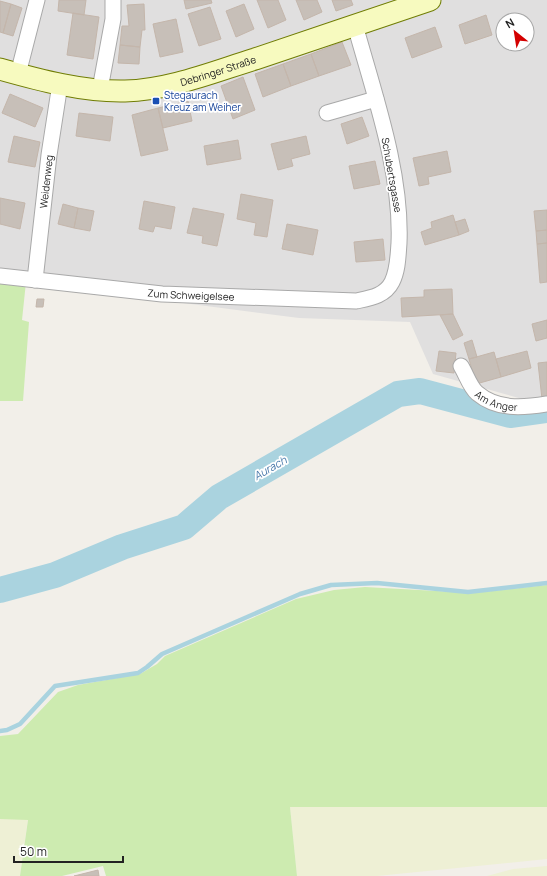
<svg xmlns="http://www.w3.org/2000/svg" width="547" height="876" font-family="Manrope,sans-serif">
<style>
.residential{fill:#e0dfdf;fill-rule:evenodd}
.farmland{fill:#eef0d5}
.grass{fill:#cdebb0}
.lines{fill:none;stroke-linecap:round;stroke-linejoin:round}
.stream{stroke:#aad3df;stroke-width:4.5}
.river{stroke:#aad3df;stroke-width:26}
.building{fill:#c7bfb8;stroke:#c4b6ab}
.street-casing{stroke:#a9a9a9;stroke-width:17}
.secondary-casing{stroke:#707d05;stroke-width:23}
.street{stroke:#fff;stroke-width:15}
.secondary{stroke:#f7fabf;stroke-width:21}
.transit-dot{fill:#1a4fb4;stroke:#fff;stroke-width:1.5}
.labels{text-anchor:middle;stroke-width:3.5;stroke-linejoin:round;paint-order:stroke}
.street-label{font-size:10px;fill:#222;stroke:#fff}
.transit-label{font-size:10px;fill:#164399;stroke:#fff;text-anchor:start}
.water-label{font-size:11px;font-style:italic;fill:#4a7aab;stroke:#fff}
</style>
<rect width="100%" height="100%" fill="#f2efe9"/>
<path class="residential" d="M0,0H547V406L433,374L410,322L299,318L0,279ZM503,20H527V44H503Z"/>
<path class="farmland" d="M290,807H547V859L377,876H297Z
M0,819H28L20,876H0Z
M547,866V876H487L513,869Z"/>
<path class="grass" d="M0,279L26,282L22,320L29,322L23,401H0Z
M547,585V807H290L297,876H106L103,866L62,876H20L28,820L0,819V736L18,734L58,692L78,685L140,674L157,664L165,656L296,599L334,590L365,587L473,593Z"/>
<g class="lines">
<path class="stream" d="M0,731L7,730L20,724L55,686L138,673L147,667L162,654L300,594L331,585L377,583L468,592L547,583"/>
<path class="river" d="M0,590L55,575L122,547L184,527L219,497L398,394L420,391L510,415L547,410"/>
</g>
<path class="building" d="M59,0H86L84,15L58,11Z
M184,0H211L212,3L186,9Z
M257,0H278L286,20L268,28Z
M296,0H317L322,12L304,20Z
M332,0H351L353,5L336,11Z
M0,1L11,4L3,33L0,32Z
M11,4L22,8L13,36L3,33Z
M144,4L145,30H142L140,47L120,45L122,26H129L127,5Z
M244,4L254,29L236,37L226,11Z
M210,7L221,39L199,46L188,14Z
M73,13L99,17L93,59L67,55Z
M486,15L492,35L465,44L459,25Z
M176,19L183,52L160,57L153,24Z
M435,27L442,47L412,58L405,38Z
M342,42L351,65L319,76L311,54Z
M120,45L140,47L139,64L118,63Z
M311,54L319,76L291,86L283,64Z
M283,64L291,86L263,97L255,74Z
M243,77L255,110L233,119L221,86Z
M10,94L43,108L35,127L2,113Z
M188,101L192,121L163,128L158,108Z
M158,108L168,150L141,156L132,115Z
M79,113L113,117L110,141L76,136Z
M362,117L369,136L347,144L341,124Z
M14,136L40,142L35,167L8,162Z
M306,136L310,154L291,159L293,166L278,170L271,144Z
M238,140L241,159L207,165L204,146Z
M447,151L451,172L428,177L429,184L419,186L413,158Z
M375,161L380,184L354,189L349,166Z
M241,194L273,200L267,237L254,235L256,223L237,219Z
M0,198L25,203L20,229L0,224Z
M144,201L175,207L171,229L155,226L153,232L139,229Z
M63,204L78,208L74,228L58,224Z
M78,208L94,211L90,231L74,228Z
M193,208L224,214L217,246L202,243L203,236L187,233Z
M547,210V230L536,231L534,211Z
M453,215L459,235L425,245L421,232L432,228L431,222Z
M465,219L469,231L459,235L455,222Z
M287,224L318,230L313,255L282,249Z
M547,230V243L537,244L536,231Z
M383,239L385,260L356,262L354,242Z
M547,243V282L540,283L537,244Z
M452,289L453,314L402,317L401,298L424,297V290Z
M37,299H44L43,307H36Z
M453,314L463,335L453,340L440,315Z
M547,320V338L536,341L532,324Z
M472,340L477,357L469,359L464,343Z
M439,351L456,353L454,373L436,371Z
M527,351L531,368L501,377L496,359Z
M494,352L501,377L476,384L469,359Z
M547,362V398L542,399L538,363Z
M98,870L99,876H74Z"/>
<g class="lines">
<defs>
<g id="street">
<path d="M18,74L37,0"/>
<path d="M100,89L113,19V0"/>
<path d="M327,113L376,99"/>
<path id="s1" d="M0,276L162,294L356,301C370,298 385,296 392,282C398,270 398,256 399,243C402,172 374,94 355,25"/>
<path id="s2" d="M35,280L49,155L60,84"/>
<path id="s3" d="M461,366C466,374 470,387 477,393C497,410 522,408 547,404"/>
</g>
<g id="secondary">
<path id="s4" d="M0,69C39,80 84,92 125,91C169,90 213,72 255,59C313,39 372,20 430,0"/>
</g>
</defs>
<use href="#street" class="street-casing"/>
<use href="#secondary" class="secondary-casing"/>
<use href="#street" class="street"/>
<use href="#secondary" class="secondary"/>
</g>
<rect class="transit-dot" x="152" y="97" width="8" height="8" rx="2"/>
<g class="labels">
<g class="street-label">
<text dy="4" stroke="none"><textPath href="#s4" startOffset="223">Debringer Straße</textPath></text>
<text transform="translate(392 175) rotate(80)" y="4">Schubertsgasse</text>
<text dy="4" stroke="none"><textPath href="#s2" startOffset="99">Weidenweg</textPath></text>
<text dy="4" stroke="none"><textPath href="#s1" startOffset="192">Zum Schweigelsee</textPath></text>
<text dy="4" stroke="none"><textPath href="#s3" startOffset="53">Am Anger</textPath></text>
</g>
<g class="transit-label">
<text x="164" y="99">Stegaurach<tspan x="164" dy="12">Kreuz am Weiher</tspan></text>
</g>
<g class="water-label">
<text transform="translate(270 468) rotate(-30)" y="4">Aurach</text>
</g>
</g>
<g transform="translate(515 32) rotate(330)"><circle r="19" fill="#ffffff" stroke="#a7a7a7"/>
<path d="M0-3L7 15L0 10L-7 15Z" fill="#d40000"/>
<text y="-6" font-size="11" font-weight="bold" text-anchor="middle" fill="#222222">N</text>
</g>
<path d="M14 856v6h109v-6" fill="none" stroke="#222222" stroke-width="2"/>
<text x="20" y="856" font-size="12" fill="#222222" stroke="#ffffff" stroke-width="3" paint-order="stroke">50 m</text>
</svg>
